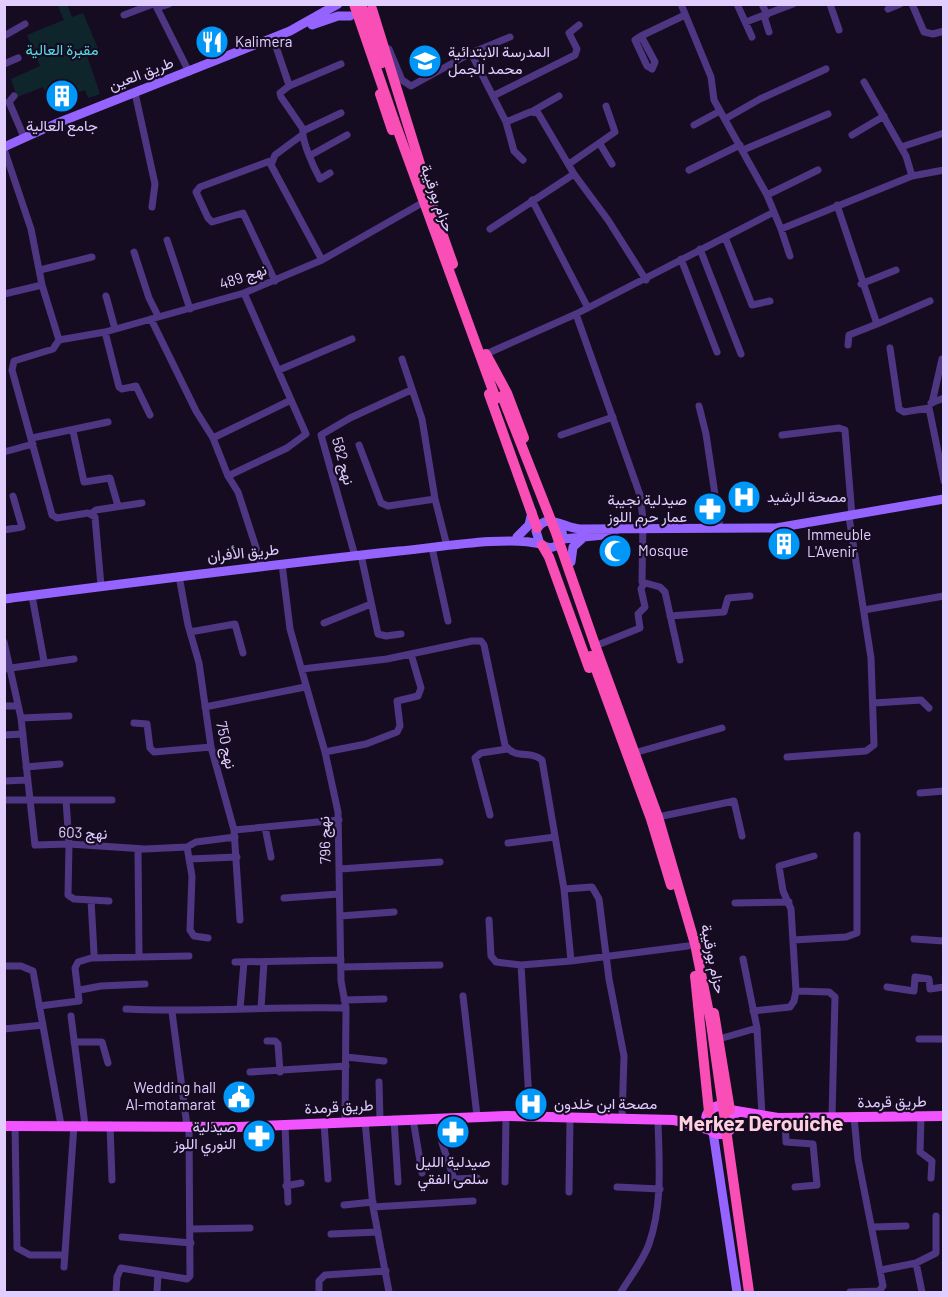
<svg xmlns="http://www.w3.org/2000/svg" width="948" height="1297" font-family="Barlow,Vazirmatn,sans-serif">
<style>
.green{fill:#0f252c}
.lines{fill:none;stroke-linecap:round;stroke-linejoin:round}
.minor{stroke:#4f3683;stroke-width:7}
.secondary{stroke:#9564ff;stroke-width:9}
.primary{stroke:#f154ff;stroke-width:10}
.trunk{stroke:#f84eb5;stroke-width:10}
.trunk-bridge{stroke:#f84eb5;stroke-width:10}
.labels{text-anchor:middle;stroke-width:4.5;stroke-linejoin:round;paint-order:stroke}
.poi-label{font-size:15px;fill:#e2cdff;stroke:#160c22;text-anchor:start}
.park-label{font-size:15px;fill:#55dde3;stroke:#160c22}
.street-label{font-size:15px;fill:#e2cdff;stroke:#160c22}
.district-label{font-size:21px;font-weight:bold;fill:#ffcfe0;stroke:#160c22}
</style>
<rect width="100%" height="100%" fill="#160c22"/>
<path class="green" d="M53,5H67L72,17L83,13L99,51L87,56L100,94L88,98L85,90L74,94L70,84L45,91L43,87L17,97L11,79L40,66L27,35L64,20L58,6Z"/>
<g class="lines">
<path class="minor" d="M155,4L189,72
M737,4L752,37
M762,4L767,15
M830,4L839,30
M912,4L924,32L933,34L944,31
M157,8L169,4
M888,9L900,4
M124,15L153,4
M764,16L769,32
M746,22L793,4
M4,36L25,24
M641,36L655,62L652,69L647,66L635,40L641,36L685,15
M273,38L288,82L289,86L280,93L281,97L303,129C301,140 314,168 320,179L330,173
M384,49H389L402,80L411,86L471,53L510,37
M471,53L506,122L514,151L523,160
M4,64L18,58
M864,82L906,156L912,176
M289,86L341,64
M135,93L155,184L152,207
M14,96L9,102L24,137
M493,96L575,55L577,49L569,33L579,25
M533,111L559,96
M725,119L760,99L826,69
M506,122L530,112L538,113L574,174L608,220L646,280
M694,125L720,111
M303,131L341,113
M302,135L275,155L271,165L322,260
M852,135L884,116
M600,144L612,164
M901,147L944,133
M4,149L31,229L42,285L59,340
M743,150L828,114
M311,155L347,135
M270,161L200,187L196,192L208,218L212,222L243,213L275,281
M569,164L615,132L606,106
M689,170L740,145
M767,195L818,170
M532,200L588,308
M837,205L877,324L930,301
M774,212L781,229L912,176L944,170
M490,229L574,174
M781,229L790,256
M725,237L752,305L770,301
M167,240L190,309
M700,249L741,354
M134,252L149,298L158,316
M681,259L717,352
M40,270L92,257
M861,284L896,270
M4,294L42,285
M106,296L115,329
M151,319L196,411L213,438L228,476L238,492L262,566
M105,332L119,387L122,389L136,386L150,415
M59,340L105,332L244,293L322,260L422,203
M59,340L53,349L14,361L12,370L52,515L57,518L88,513L95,517L101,586
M848,345L849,335L877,324
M890,348L899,409L904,412L929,408L944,481
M486,354L576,314
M402,359L422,419L435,499L447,546
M279,370L352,339
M931,403L944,398
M932,403L942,359
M699,406L706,434L720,528
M73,431L84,482L110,478L118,506
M561,435L613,417
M782,435L839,428L845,430L852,516
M32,438L108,422
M213,438L291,400
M359,445L381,503L388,506L435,499
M4,452L33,444
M228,476L287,448L306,434L244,293
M92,513L96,510L142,503
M4,530L22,527L13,496
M432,548L448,621
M361,555L378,634L386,636L401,634
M355,556L321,435L350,418L411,390
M282,564L290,629L325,752L338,812L341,981L346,1008L345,1122
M179,576L188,625L199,663L211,747L234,830L240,920
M32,596L44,661
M864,610L944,596
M670,616L724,612L728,598L750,596
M324,623L371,604
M190,632L235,624L243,653
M4,642L21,718L35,845L69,844L145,849L187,847L196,842L235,837
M600,644L640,628L638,614L645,607L641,589L644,583
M680,660L665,592L660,587L642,582L643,519L640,495L576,314L774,212L767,195L714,100L711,77L681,4
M4,669L74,659
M302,669L387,659L472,641H481L484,645L505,745C515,760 531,750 542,760L564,889L592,887L599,899L609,979L624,1056L622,1118
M874,703L921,700L929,708
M4,706H18
M205,707L305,687
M21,718L69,716
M134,723L147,724L150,748L154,752L211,747
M4,735L23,734
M325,752L366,744L397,732L400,726L397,701L418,696L421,688L411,654
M634,753L722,728
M787,757L866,751L874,745L871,658L849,517
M26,767L60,764
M4,781L27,780
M920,793L944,791
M4,800H112
M66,800L69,844L68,895L74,899L109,901
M490,815L475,758L481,753L507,749
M658,817L734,801L742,836
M265,827L271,857
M234,830L339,820
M508,843L555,837
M187,847L192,876L190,930L194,936L208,938
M138,850L139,957
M189,859L237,857
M340,869L440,862
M564,889L571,961L688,946
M284,898L339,894
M91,900L94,953
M735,903L789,902
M340,916L394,912
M489,920L491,956L496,962L521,965L571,961
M914,939L944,941
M793,940L846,937L857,933V835
M743,959L757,1028L762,1115
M235,962L341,960
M521,965L530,1117
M4,966H21L33,971L61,1125
M341,967L440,965
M887,987L914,991L915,977L929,979L930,989L944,987
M80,990L101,986L145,984
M796,991L791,909L783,891L779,866L814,856
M463,996L477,1116
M344,1000L384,999
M39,1006L79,1001L75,968L78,962L91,958L189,956
M261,1008L264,962
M126,1009C199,1013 272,1006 346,1008
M240,1009L244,962
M753,1011L790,1007L794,1001L796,991L829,992L835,997L832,1117
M172,1012L187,1126
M71,1016L85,1125
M4,1029L43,1025
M719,1039L757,1028
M919,1039H944
M267,1041H275L278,1044L280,1072
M74,1042H102L108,1063
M346,1057L384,1061
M250,1072L346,1066
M379,1082L380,1120
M921,1116L920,1152L932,1161L931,1178
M439,1118L442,1143L454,1179L477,1178
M785,1118L786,1142L813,1144L817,1185L795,1187
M394,1119L398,1182
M413,1119L422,1173
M365,1121L373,1207L389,1292
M324,1123L328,1179
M15,1125L17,1248L30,1255H65
M110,1125L112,1180
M285,1125L288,1202
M505,1182L506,1116
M286,1186L301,1183
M617,1187L660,1189
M569,1192L570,1118
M344,1205L373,1202
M373,1207L473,1201
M873,1227L906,1226
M191,1229L250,1228
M331,1234L378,1232
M122,1237L191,1243
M916,1263L936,1253V1216
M64,1267L74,1125
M881,1270L916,1263L922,1292
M116,1292L117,1277L121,1268L187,1279L190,1276L189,1126
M157,1292L158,1274
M319,1292V1281L325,1275L386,1271
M621,1292C630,1277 643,1261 649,1244C663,1204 659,1162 658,1120
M850,1292L879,1291L883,1286L858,1159L854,1117"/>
<path class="secondary" d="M312,25L338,16H350
M4,147L55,124L290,31L338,4
M561,525L563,538C559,548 549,550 540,544L536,531C545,510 565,529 581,529L776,528L944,499
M517,537L529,525L532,512
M563,539L614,534
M571,562L573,547L584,537
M4,599C136,582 267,565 399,551C434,548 509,535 540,544
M713,1132L737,1292"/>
<path class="primary" d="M706 1120a14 14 0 1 1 28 0a14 14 0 1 1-28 0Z
M730,1110L778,1118L944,1116
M4,1126L238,1127L506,1116L674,1120L710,1130"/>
<path class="trunk" d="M372,9L420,164
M380,94L392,130
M394,120L496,399
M415,157L453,264
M486,354L507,393L524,438
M489,394L537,528
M542,545L549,557L589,668
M595,645L658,817L695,944L711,1023
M591,656L651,819L671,885
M695,976L709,1112
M714,1013L730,1110"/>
<path class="trunk-bridge" d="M354,4L394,120
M361,4L382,63
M502,396L556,533L595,645
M711,1023L749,1292"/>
</g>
<defs>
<symbol id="restaurant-disc" viewBox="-11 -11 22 22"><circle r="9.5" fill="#0097f8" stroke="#160c22"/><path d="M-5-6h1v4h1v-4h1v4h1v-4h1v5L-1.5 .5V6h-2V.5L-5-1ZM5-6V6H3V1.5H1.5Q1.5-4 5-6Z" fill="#fff"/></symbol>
<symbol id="school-disc" viewBox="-11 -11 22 22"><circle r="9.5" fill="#0097f8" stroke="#160c22"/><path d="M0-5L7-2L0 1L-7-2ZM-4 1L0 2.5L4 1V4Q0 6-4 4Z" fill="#fff"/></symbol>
<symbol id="building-disc" viewBox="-11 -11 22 22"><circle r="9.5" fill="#0097f8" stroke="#160c22"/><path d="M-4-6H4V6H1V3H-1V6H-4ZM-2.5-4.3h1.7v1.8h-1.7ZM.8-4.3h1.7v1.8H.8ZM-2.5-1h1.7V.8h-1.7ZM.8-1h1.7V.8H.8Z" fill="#fff"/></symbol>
<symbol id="hospital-disc" viewBox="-11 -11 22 22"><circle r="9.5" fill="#0097f8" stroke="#160c22"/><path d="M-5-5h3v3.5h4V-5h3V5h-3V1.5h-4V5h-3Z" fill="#fff"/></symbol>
<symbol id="pharmacy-disc" viewBox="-11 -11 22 22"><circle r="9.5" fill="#0097f8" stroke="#160c22"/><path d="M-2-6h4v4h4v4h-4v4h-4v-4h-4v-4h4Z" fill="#fff"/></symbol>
<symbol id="mosque-disc" viewBox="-11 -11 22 22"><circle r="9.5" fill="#0097f8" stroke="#160c22"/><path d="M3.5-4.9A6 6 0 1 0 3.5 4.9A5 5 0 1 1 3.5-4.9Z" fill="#fff"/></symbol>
<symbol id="civic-disc" viewBox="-11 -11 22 22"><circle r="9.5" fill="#0097f8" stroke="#160c22"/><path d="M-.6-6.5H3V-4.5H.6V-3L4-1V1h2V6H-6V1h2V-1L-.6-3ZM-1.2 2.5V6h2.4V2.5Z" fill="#fff"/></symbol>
</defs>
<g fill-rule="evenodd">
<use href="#restaurant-disc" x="193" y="23" width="38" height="38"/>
<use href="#school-disc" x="406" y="42" width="38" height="38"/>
<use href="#building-disc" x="43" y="77" width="38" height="38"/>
<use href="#hospital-disc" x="725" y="478" width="38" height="38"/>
<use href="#pharmacy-disc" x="691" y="490" width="38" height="38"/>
<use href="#building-disc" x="765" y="525" width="38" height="38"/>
<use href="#mosque-disc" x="596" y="532" width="38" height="38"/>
<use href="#civic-disc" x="220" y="1078" width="38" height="38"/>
<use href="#hospital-disc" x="512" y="1085" width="38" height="38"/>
<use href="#pharmacy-disc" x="434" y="1113" width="38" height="38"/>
<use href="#pharmacy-disc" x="240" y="1117" width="38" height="38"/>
</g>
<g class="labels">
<g class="poi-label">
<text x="235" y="47">Kalimera</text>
<text x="448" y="57">المدرسة الابتدائية<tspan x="448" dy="17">محمد الجمل</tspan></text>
<text x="62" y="131" text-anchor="middle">جامع العالية</text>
<text x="767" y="502">مصحة الرشيد</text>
<text x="687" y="505" text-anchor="end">صيدلية نجيبة<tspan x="687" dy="17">عمار حرم اللوز</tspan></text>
<text x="807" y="540">Immeuble<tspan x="807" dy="17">L'Avenir</tspan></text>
<text x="638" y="556">Mosque</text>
<text x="216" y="1093" text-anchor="end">Wedding hall<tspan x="216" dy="17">Al-motamarat</tspan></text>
<text x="554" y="1109">مصحة ابن خلدون</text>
<text x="236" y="1132" text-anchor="end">صيدلية<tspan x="236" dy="17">النوري اللوز</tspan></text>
<text x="453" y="1167" text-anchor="middle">صيدلية الليل<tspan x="453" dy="17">سلمى الفقي</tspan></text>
</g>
<g class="park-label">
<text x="62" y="55">مقبرة العالية</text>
</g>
<g class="street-label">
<text transform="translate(141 74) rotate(-21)" y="5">طريق العين</text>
<text transform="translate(437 198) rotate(70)" y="5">حزام بورقيبة</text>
<text transform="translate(243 277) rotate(-19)" y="5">نهج 489</text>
<text transform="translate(343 461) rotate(75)" y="5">نهج 582</text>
<text transform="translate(243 553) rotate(-6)" y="5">طريق الأفران</text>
<text transform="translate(226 745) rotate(78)" y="5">نهج 750</text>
<text transform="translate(83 833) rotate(2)" y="5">نهج 603</text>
<text transform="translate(325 840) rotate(-92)" y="5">نهج 796</text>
<text transform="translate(713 959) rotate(78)" y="5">حزام بورقيبة</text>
<text transform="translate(892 1102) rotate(-1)" y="5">طريق قرمدة</text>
<text transform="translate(339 1107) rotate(-3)" y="5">طريق قرمدة</text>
</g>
<g class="district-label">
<text x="761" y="1131">Merkez Derouiche</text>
</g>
</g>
<rect width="948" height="1297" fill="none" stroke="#e2cdff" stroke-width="12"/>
</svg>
